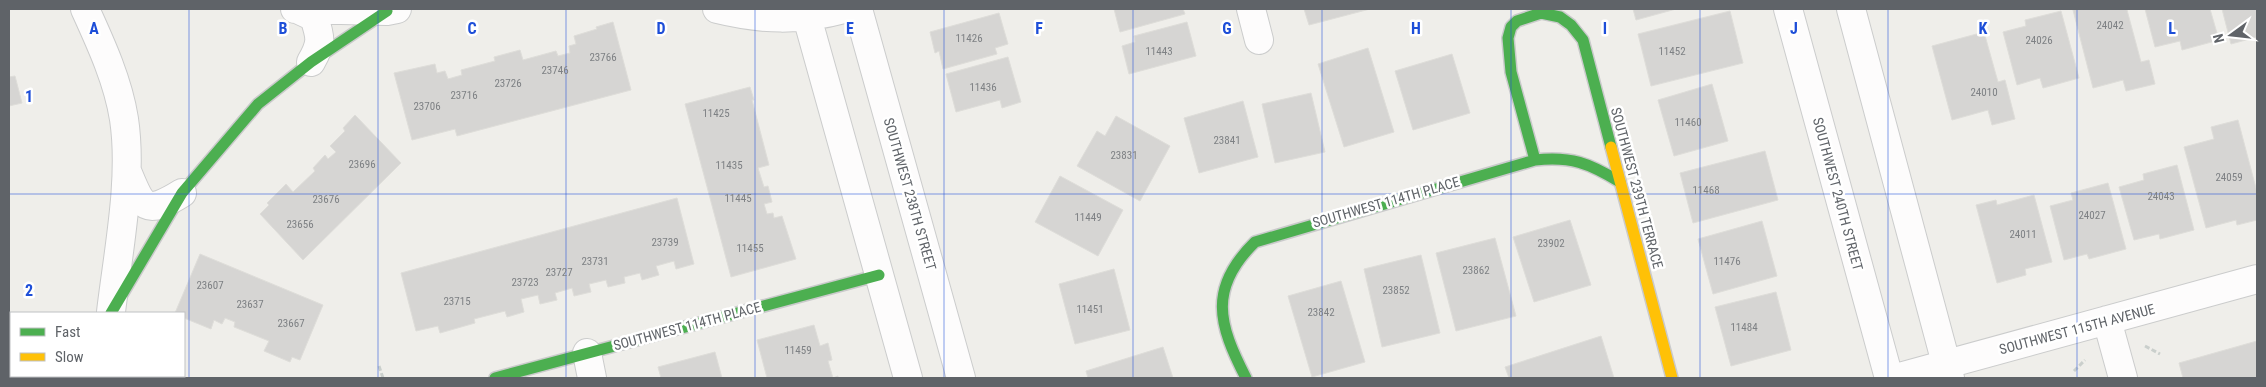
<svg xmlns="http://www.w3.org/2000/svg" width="2266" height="387" font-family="'Roboto Condensed',sans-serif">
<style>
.building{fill:#d6d5d3;stroke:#deddd9}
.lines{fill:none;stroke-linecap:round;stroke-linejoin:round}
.street-casing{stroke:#cbcccc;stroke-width:30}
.fast-casing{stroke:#cacacb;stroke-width:14}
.slow-casing{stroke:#cacacb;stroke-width:14}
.path{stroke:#cacfcc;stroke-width:3;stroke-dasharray:5 2.5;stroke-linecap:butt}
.street{stroke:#fdfcfc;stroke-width:28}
.fast{stroke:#4caf50;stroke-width:11}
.slow{stroke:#ffc107;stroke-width:11}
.grid{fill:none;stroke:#1d4ed8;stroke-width:1;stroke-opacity:0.55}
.labels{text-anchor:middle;stroke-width:5;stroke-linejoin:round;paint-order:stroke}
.number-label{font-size:11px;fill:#7e8184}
.street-label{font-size:14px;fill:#5f6368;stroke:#fff}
.grid-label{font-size:16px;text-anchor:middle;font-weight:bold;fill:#1d4ed8;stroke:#fff;stroke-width:5;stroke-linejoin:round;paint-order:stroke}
</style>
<rect width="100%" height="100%" fill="#efeeea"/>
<path class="building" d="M1114,9H1183L1185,14L1120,32Z
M1304,9H1370L1309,25Z
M1633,9H1676L1636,20Z
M2077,9H2130L2127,10L2141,62L2149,60L2155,84L2126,91L2123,80L2093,88L2073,10Z
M2145,9H2210L2219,40L2182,50L2180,41L2155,47Z
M2222,9H2257V37L2231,44Z
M1730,11L1743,63L1651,86L1638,34Z
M2061,11L2079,78L2043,88L2040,78L2017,85L2003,32L2026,26L2025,20Z
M999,13L1008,44L995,48L997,54L943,69L939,51L935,53L930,32Z
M613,22L631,90L457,136L455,129L412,140L394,73L435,64L437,73L445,71L448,79L462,75L461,70L495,61L494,57L520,50L523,60L556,51L558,56L570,53L569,46L576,44L574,36L597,29L596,27Z
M1187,22L1196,56L1129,74L1122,46L1135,42L1134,36Z
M1984,32L1998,82L2005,80L2015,119L1992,125L1988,110L1952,120L1932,46Z
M1368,48L1394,132L1344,147L1318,64Z
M1452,54L1470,113L1413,130L1395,71Z
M1008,57L1021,102L1002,108L1000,100L956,112L946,74Z
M15,76L22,103L9,106V77Z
M1712,84L1728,141L1674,156L1658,100Z
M750,87L754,100H752L769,165L758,168L764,187L768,186L772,202L764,204L767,214L773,213L774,218L782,216L796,259L731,277L685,104Z
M1311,93L1325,152L1275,163L1262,104Z
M1243,101L1258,157L1199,173L1184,118Z
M355,115L401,163L303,260L260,214L269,205L267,203L286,184L293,192L315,171L313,168L325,155L328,159L336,152L330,146L345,131L343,128Z
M1116,116L1170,146L1140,201L1077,166L1097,131L1105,136Z
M2238,120L2257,192V220L2237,225L2236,220L2206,228L2184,147L2214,139L2211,127Z
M1765,151L1778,200L1693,223L1680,173Z
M2177,165L2194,230L2160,239L2159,234L2134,240L2119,187L2144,180L2143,174Z
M1060,176L1123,210L1098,256L1035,222Z
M2108,183L2126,249L2089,259L2087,254L2064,260L2050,206L2073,200L2071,193Z
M2034,195L2052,262L2025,269L2026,275L1997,283L1976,205L1996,200L1997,205Z
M677,198L694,264L676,269L674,261L656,266L659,275L642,280L640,273L624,277L625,283L608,287L606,280L589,284L591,292L574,296L572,288L555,293L557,300L540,304L538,295L521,299L524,312L507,317L505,311L474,319L475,323L440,333L438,326L416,331L401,273Z
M1570,220L1591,285L1534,302L1513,237Z
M1762,221L1777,276L1713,294L1698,239Z
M1495,238L1516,316L1456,331L1436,253Z
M200,254L323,305L300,360L292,357L290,362L264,351L269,341L234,327L235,322L225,318L222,324L214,320L211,329L184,318V313H175Z
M1421,255L1440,333L1382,347L1364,269Z
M1114,269L1130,330L1075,344L1059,284Z
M1341,281L1365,362L1312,377L1288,296Z
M1776,292L1791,350L1731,366L1715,307Z
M814,325L820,346L828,343L832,360L828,361L833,378L838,376V378H767L757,340Z
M1601,336L1614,378H1509L1505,367Z
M2257,341V378H2183L2179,363Z
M1163,347L1173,378H1088L1086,371Z
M715,352L722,378H661L658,367Z"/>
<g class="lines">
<defs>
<path id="street" d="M85,9C101,44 118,81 124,119C133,179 118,252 111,312
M295,9L387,11L397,9
M297,9L314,17C321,38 322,43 311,62
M717,9C762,20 800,21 844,9
M858,9L961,378
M1251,9L1259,40
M1788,9L1889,378
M1851,9L1950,378
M807,17L908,378
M127,171C142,208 145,216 182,193
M2107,320L2123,378
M587,353L592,378
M145,376L152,378
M87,378L88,376
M1896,378L2257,279"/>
<path id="fast" d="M1535,160L1511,72L1508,38L1511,27L1517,21L1541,13L1560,17L1571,25L1583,40L1611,147
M111,313L182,193L258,104L311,62L387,11
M495,378L879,275
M1246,378C1218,324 1208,288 1255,242L1535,160C1571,156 1589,163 1620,182"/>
<path id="slow" d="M1611,147L1672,378"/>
</defs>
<use href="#street" class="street-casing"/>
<use href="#fast" class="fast-casing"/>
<use href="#slow" class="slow-casing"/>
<path class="path" d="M2145,346L2160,354
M379,366L383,378
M2074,371L2085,360"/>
<use href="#street" class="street"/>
<use href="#fast" class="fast"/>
<use href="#slow" class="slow"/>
</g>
<path class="grid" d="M189,9V378M378,9V378M566,9V378M755,9V378M944,9V378M1133,9V378M1322,9V378M1511,9V378M1700,9V378M1888,9V378M2077,9V378M9,194H2257"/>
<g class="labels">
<g class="number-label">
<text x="2110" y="29">24042</text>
<text x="969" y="42">11426</text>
<text x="2039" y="44">24026</text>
<text x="1159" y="55">11443</text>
<text x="1672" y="55">11452</text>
<text x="603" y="61">23766</text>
<text x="555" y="74">23746</text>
<text x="508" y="87">23726</text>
<text x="983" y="91">11436</text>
<text x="1984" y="96">24010</text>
<text x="464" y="99">23716</text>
<text x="427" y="110">23706</text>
<text x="716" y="117">11425</text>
<text x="1688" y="126">11460</text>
<text x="1227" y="144">23841</text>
<text x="1124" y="159">23831</text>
<text x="362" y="168">23696</text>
<text x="729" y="169">11435</text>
<text x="2229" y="181">24059</text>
<text x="1706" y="194">11468</text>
<text x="2161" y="200">24043</text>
<text x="738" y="202">11445</text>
<text x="326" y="203">23676</text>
<text x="2092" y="219">24027</text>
<text x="1088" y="221">11449</text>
<text x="300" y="228">23656</text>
<text x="2023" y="238">24011</text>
<text x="665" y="246">23739</text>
<text x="1551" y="247">23902</text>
<text x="750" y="252">11455</text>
<text x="595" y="265">23731</text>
<text x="1727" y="265">11476</text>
<text x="1476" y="274">23862</text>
<text x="559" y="276">23727</text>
<text x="525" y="286">23723</text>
<text x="210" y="289">23607</text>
<text x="1396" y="294">23852</text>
<text x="457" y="305">23715</text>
<text x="250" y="308">23637</text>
<text x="1090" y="313">11451</text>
<text x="1321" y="316">23842</text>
<text x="291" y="327">23667</text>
<text x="1744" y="331">11484</text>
<text x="798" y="354">11459</text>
</g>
<g class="street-label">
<text transform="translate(1637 188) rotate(75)" y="5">SOUTHWEST 239TH TERRACE</text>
<text transform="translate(910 194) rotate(74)" y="5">SOUTHWEST 238TH STREET</text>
<text transform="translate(1838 194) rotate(75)" y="5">SOUTHWEST 240TH STREET</text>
<text transform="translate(1386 202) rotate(-16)" y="5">SOUTHWEST 114TH PLACE</text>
<text transform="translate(687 326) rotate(-15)" y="5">SOUTHWEST 114TH PLACE</text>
<text transform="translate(2077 329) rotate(-15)" y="5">SOUTHWEST 115TH AVENUE</text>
</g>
</g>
<g class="grid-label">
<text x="94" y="34">A</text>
<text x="283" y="34">B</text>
<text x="472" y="34">C</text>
<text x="661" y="34">D</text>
<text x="850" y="34">E</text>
<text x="1039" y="34">F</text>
<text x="1227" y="34">G</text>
<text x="1416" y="34">H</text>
<text x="1605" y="34">I</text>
<text x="1794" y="34">J</text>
<text x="1983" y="34">K</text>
<text x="2172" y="34">L</text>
<text x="29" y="102">1</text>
<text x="29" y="296">2</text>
</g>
<rect width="2266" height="387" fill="none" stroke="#5f6368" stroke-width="20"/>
<rect x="10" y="312" width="175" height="65" fill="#ffffff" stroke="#bfc1c3"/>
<rect x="20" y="328" width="25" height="8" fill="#4caf50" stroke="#bfc1c3"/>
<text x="55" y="337" font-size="15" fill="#5f6368">Fast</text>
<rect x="20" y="353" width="25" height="8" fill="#ffc107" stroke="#bfc1c3"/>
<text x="55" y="362" font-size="15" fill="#5f6368">Slow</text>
<g transform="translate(2231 35) rotate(255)" stroke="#ffffff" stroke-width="4" paint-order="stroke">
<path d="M0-4L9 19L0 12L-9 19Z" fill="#5f6368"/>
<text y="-8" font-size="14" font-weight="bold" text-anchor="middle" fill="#5f6368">N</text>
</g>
</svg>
